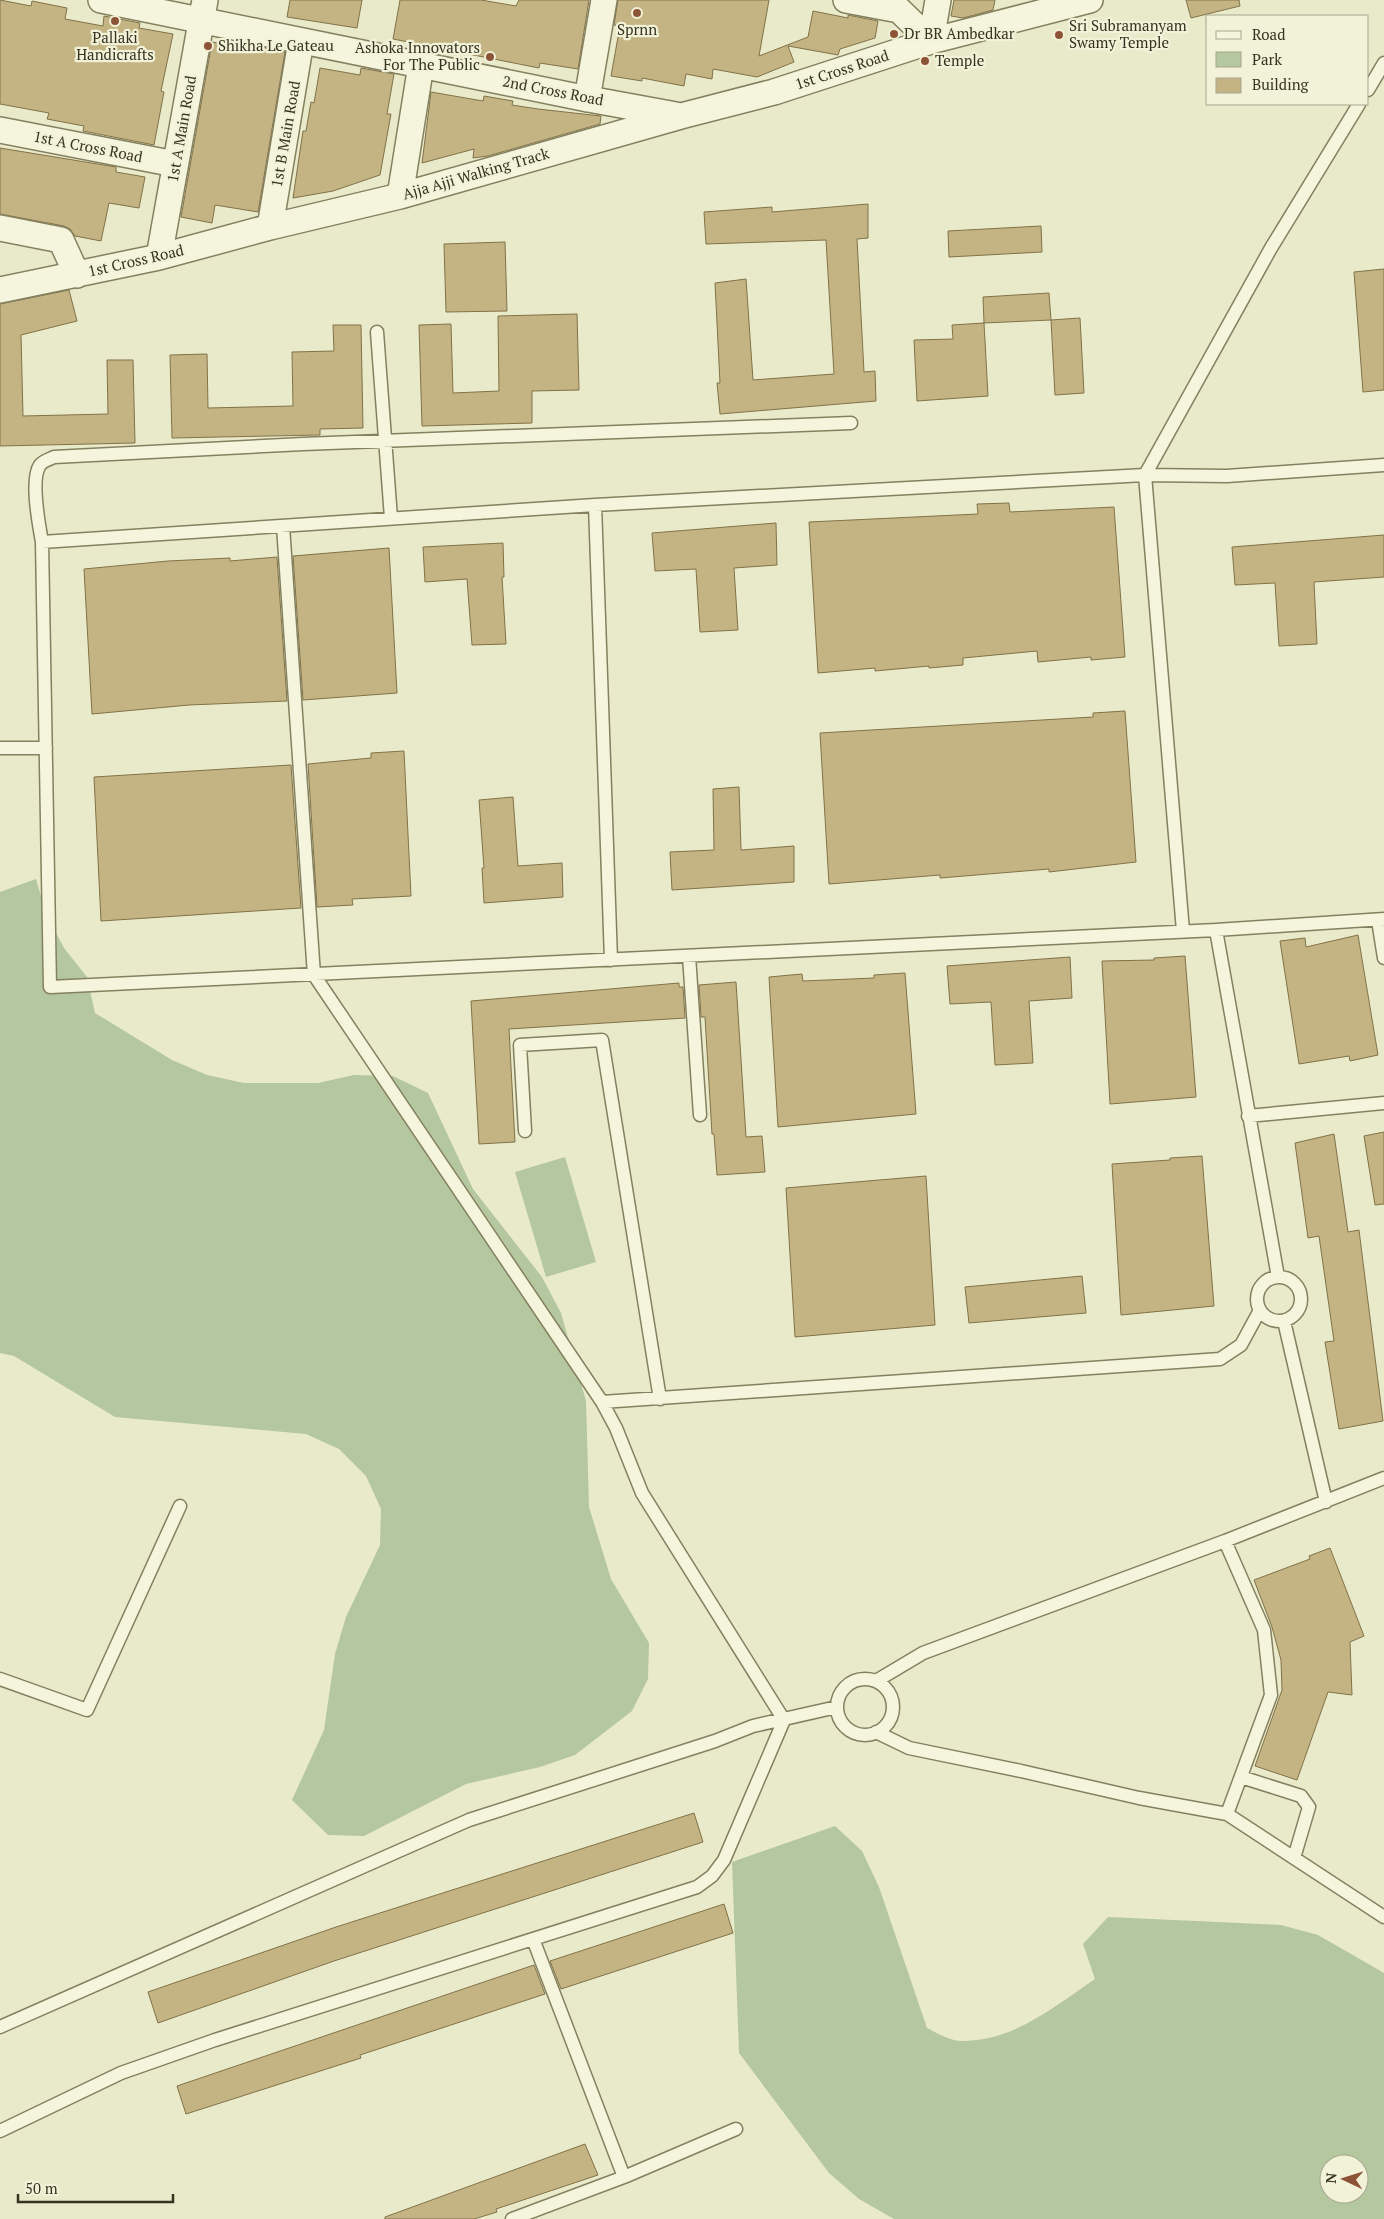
<svg xmlns="http://www.w3.org/2000/svg" width="1384" height="2219" font-family="'PT Serif',serif">
<style>
.green{fill:#b4c79e;fill-rule:evenodd}
.building{fill:#c4b484;stroke:#817248}
.lines{fill:none;stroke-linecap:round;stroke-linejoin:round}
.lane-casing{stroke:#848060;stroke-width:15}
.street-casing{stroke:#848060;stroke-width:28}
.lane{stroke:#f4f5dc;stroke-width:12}
.street{stroke:#f4f5dc;stroke-width:25}
.poi-dot{fill:#8d5336;stroke:#f1f2d8;stroke-width:2}
.labels{text-anchor:middle;stroke-width:4.5;stroke-linejoin:round;paint-order:stroke}
.poi-label{font-size:15px;fill:#373322;stroke:#f1f2d8;text-anchor:start}
.street-label{font-size:15px;fill:#373322;stroke:#f1f2d8}
</style>
<rect width="100%" height="100%" fill="#e9eac9"/>
<path class="green" d="M36,879L46,914L64,948L87,977L95,1013L172,1060L207,1075L244,1083H318L354,1075L393,1076L428,1093L473,1189L542,1277L561,1313L586,1401L589,1507L611,1579L649,1643L648,1679L632,1711L575,1755L540,1767L466,1784L364,1836L328,1835L292,1800L324,1730L335,1654L346,1617L380,1545L381,1509L366,1476L339,1449L306,1434L115,1417L14,1356L0,1353V892Z
M565,1157L596,1262L546,1277L515,1172Z
M835,1826L862,1851L879,1887L927,2028C937,2033 952,2042 963,2041C1014,2041 1055,2006 1095,1979L1083,1944L1108,1917L1281,1925L1318,1935L1384,1973V2219H894L859,2199L829,2173L739,2053L732,1862ZM1329,2164H1359V2194H1329Z"/>
<path class="building" d="M0,0L31,6L32,1L67,8L65,19L103,26L104,16L140,23L139,28L173,34L161,91L164,92L154,145L83,131L84,126L47,119L49,113L0,104Z
M290,0H362L357,28L287,17Z
M400,0H481L516,6L519,0H589L578,69L540,63L539,68L393,39Z
M618,0H769L759,56L808,37L813,11L848,18V15L878,21L875,38L840,49L838,55L788,46L794,62L757,77L713,69L712,79L686,74L684,86L642,78V81L611,76L620,26L614,25Z
M954,0H995L993,10L963,18L951,16Z
M1186,0H1239L1240,6L1191,18Z
M212,42L246,48L247,44L285,52L258,212L215,205L212,223L181,217Z
M320,68L360,75L361,68L394,74L387,114H391L380,175L333,191L293,198L303,131H306L311,102L314,103Z
M431,92L483,101L484,96L513,101L512,105L538,109L601,116L600,124L488,156L473,158L474,149L422,163Z
M0,148L116,167V172L145,177L139,208L109,203L101,241L75,236L70,229L64,226L0,214Z
M868,204V238L857,239L864,372L875,371L876,401L720,414L717,383H720L715,283L746,279L753,380L834,374L826,240L706,244L704,212L772,207V212Z
M1041,226L1042,252L949,257L948,231Z
M505,242L507,311L446,312L444,244Z
M1384,269V390L1363,392L1354,272Z
M69,290L77,321L21,335L23,416L108,414L107,360H133L135,443L0,446V304Z
M1049,293L1051,320L984,323L983,297Z
M577,314L579,390L532,391V423L422,426L419,325L451,324L453,393L499,391L498,316Z
M1080,318L1084,393L1055,395L1051,320Z
M984,323L988,396L917,401L914,340L953,339L952,325Z
M333,325H361L363,428L320,429V435L172,438L170,355L207,354L208,408L293,406L292,352L334,351Z
M1009,503L1010,512L1114,507L1125,657L1091,660V657L1038,662L1037,651L963,658V665L929,668V666L875,671V668L818,673L809,522L978,514L977,504Z
M776,523L777,565L734,568L738,630L700,632L696,569L655,571L652,533Z
M1384,535V577L1314,582L1317,644L1279,646L1275,583L1235,585L1232,547Z
M503,543L504,577H502L506,644L472,645L467,579L425,582L423,547Z
M389,548L397,693L303,700L293,556Z
M277,557L287,701L189,705L92,714L84,569L168,561L230,558V561Z
M1125,711L1136,862L1049,872V869L940,878V875L829,884L820,733L1093,717V713Z
M404,751L411,896L352,899L353,905L317,907L308,764L371,758V753Z
M291,765L301,908L101,921L94,777Z
M739,787L741,850L794,846V882L672,890L670,852L714,850L713,789Z
M513,797L518,866L562,863L563,897L484,903L482,868H484L479,800Z
M1358,935L1378,1055L1350,1061L1349,1056L1299,1064L1280,941L1305,938L1306,947Z
M1185,956L1196,1097L1110,1104L1102,961L1154,960V958Z
M1070,957L1072,998L1029,1001L1033,1063L995,1065L991,1002L950,1004L947,966Z
M905,973L916,1114L778,1127L769,977L802,974L803,981L874,978V975Z
M736,982L746,1137L762,1136L765,1172L717,1175L714,1134H712L705,1017H701L699,985Z
M679,983V987H683L685,1018L509,1029L515,1142L479,1144L471,1001Z
M1384,1132V1204L1375,1205L1364,1136Z
M1334,1134L1348,1232L1359,1230L1383,1421L1339,1429L1325,1342L1334,1341L1319,1236L1308,1238L1295,1143Z
M1202,1156L1214,1306L1121,1315L1112,1164L1170,1160V1158Z
M926,1176L935,1325L795,1337L786,1188Z
M1082,1276L1086,1313L969,1323L965,1287Z
M1330,1548L1364,1636L1350,1642L1352,1695L1328,1692L1297,1780L1255,1766L1282,1690L1281,1660L1272,1627L1254,1580L1310,1559L1309,1556Z
M694,1813L703,1842L334,1961L158,2023L148,1992L336,1927Z
M724,1904L733,1933L561,1989L550,1961Z
M534,1965L545,1994L360,2055L361,2058L186,2114L177,2086Z
M585,2144L598,2175L496,2209L497,2212L474,2219H385V2217Z"/>
<g class="lines">
<defs>
<path id="lane" d="M1368,90L1384,63
M377,332L391,518
M851,423L303,444L54,457C50,459 43,461 40,465C30,479 39,525 42,542L50,987L1216,930L1384,919
M595,505L611,960
M283,526L314,975L602,1402
M42,542L595,505L1145,475L1227,476L1384,465
M0,748H46
M1378,920L1384,958
M1216,930L1278,1277
M1183,931L1145,475L1271,248L1359,104
M689,956L700,1115
M1248,1116L1384,1103
M525,1131L520,1045L602,1040L660,1399
M1257 1299a22 22 0 1 1 44 0a22 22 0 1 1-44 0Z
M1284,1321L1326,1502
M1225,1541L1264,1630L1271,1695L1227,1814
M0,1679L87,1710L180,1506
M837 1707a28 28 0 1 1 56 0a28 28 0 1 1-56 0Z
M876,1681L923,1653L1225,1541L1384,1478
M876,1732L909,1748L1021,1771L1139,1798L1227,1814L1384,1917
M1241,1777L1301,1796L1309,1807L1294,1858
M533,1939L624,2177L736,2129
M0,2027L469,1820L715,1741L753,1726L837,1707
M0,2131L121,2073L215,2040L697,1887L712,1876L724,1860L784,1720L642,1493L616,1428L602,1402L1220,1359L1241,1345L1260,1310
M512,2219L624,2177"/>
<path id="street" d="M101,0L583,98L676,115
M846,0L899,10L931,41
M931,41L938,0
M587,99L604,0
M0,130L175,164
M400,196L421,65
M270,227L301,41
M0,228L61,240L77,275
M159,257L205,0
M0,290L159,257L270,227L400,196L681,116L774,92L931,41L1090,0"/>
</defs>
<use href="#lane" class="lane-casing"/>
<use href="#street" class="street-casing"/>
<use href="#lane" class="lane"/>
<use href="#street" class="street"/>
</g>
<g class="poi-dot">
<circle cx="637" cy="13" r="5"/>
<circle cx="115" cy="21" r="5"/>
<circle cx="894" cy="34" r="5"/>
<circle cx="1059" cy="35" r="5"/>
<circle cx="208" cy="46" r="5"/>
<circle cx="490" cy="57" r="5"/>
<circle cx="925" cy="61" r="5"/>
</g>
<g class="labels">
<g class="poi-label">
<text x="1069" y="31">Sri Subramanyam<tspan x="1069" dy="17">Swamy Temple</tspan></text>
<text x="637" y="35" text-anchor="middle">Sprnn</text>
<text x="904" y="39">Dr BR Ambedkar</text>
<text x="115" y="43" text-anchor="middle">Pallaki<tspan x="115" dy="17">Handicrafts</tspan></text>
<text x="218" y="51">Shikha Le Gateau</text>
<text x="480" y="53" text-anchor="end">Ashoka Innovators<tspan x="480" dy="17">For The Public</tspan></text>
<text x="935" y="66">Temple</text>
</g>
<g class="street-label">
<text transform="translate(842 70) rotate(-18)" y="5">1st Cross Road</text>
<text transform="translate(553 91) rotate(11)" y="5">2nd Cross Road</text>
<text transform="translate(182 129) rotate(-80)" y="5">1st A Main Road</text>
<text transform="translate(286 134) rotate(-80)" y="5">1st B Main Road</text>
<text transform="translate(88 147) rotate(11)" y="5">1st A Cross Road</text>
<text transform="translate(476 174) rotate(-16)" y="5">Ajja Ajji Walking Track</text>
<text transform="translate(136 261) rotate(-13)" y="5">1st Cross Road</text>
</g>
</g>
<rect x="1206" y="15" width="162" height="90" fill="#f1f2d8" stroke="#a7a68f"/>
<rect x="1216" y="31" width="25" height="8" fill="#f4f5dc" stroke="#a7a68f"/>
<text x="1252" y="40" font-size="15" fill="#373322">Road</text>
<rect x="1216" y="52" width="25" height="15" fill="#b4c79e" stroke="#a7a68f"/>
<text x="1252" y="65" font-size="15" fill="#373322">Park</text>
<rect x="1216" y="78" width="25" height="15" fill="#c4b484" stroke="#a7a68f"/>
<text x="1252" y="90" font-size="15" fill="#373322">Building</text>
<g transform="translate(1344 2179) rotate(274)"><circle r="24" fill="#f1f2d8" stroke="#a7a68f"/>
<path d="M0-4L9 19L0 12L-9 19Z" fill="#8d5336"/>
<text y="-8" font-size="14" font-weight="bold" text-anchor="middle" fill="#373322">N</text>
</g>
<path d="M18 2194v8h155v-8" fill="none" stroke="#373322" stroke-width="2.5"/>
<text x="25" y="2194" font-size="15" fill="#373322" stroke="#f1f2d8" stroke-width="4" paint-order="stroke">50 m</text>
</svg>
